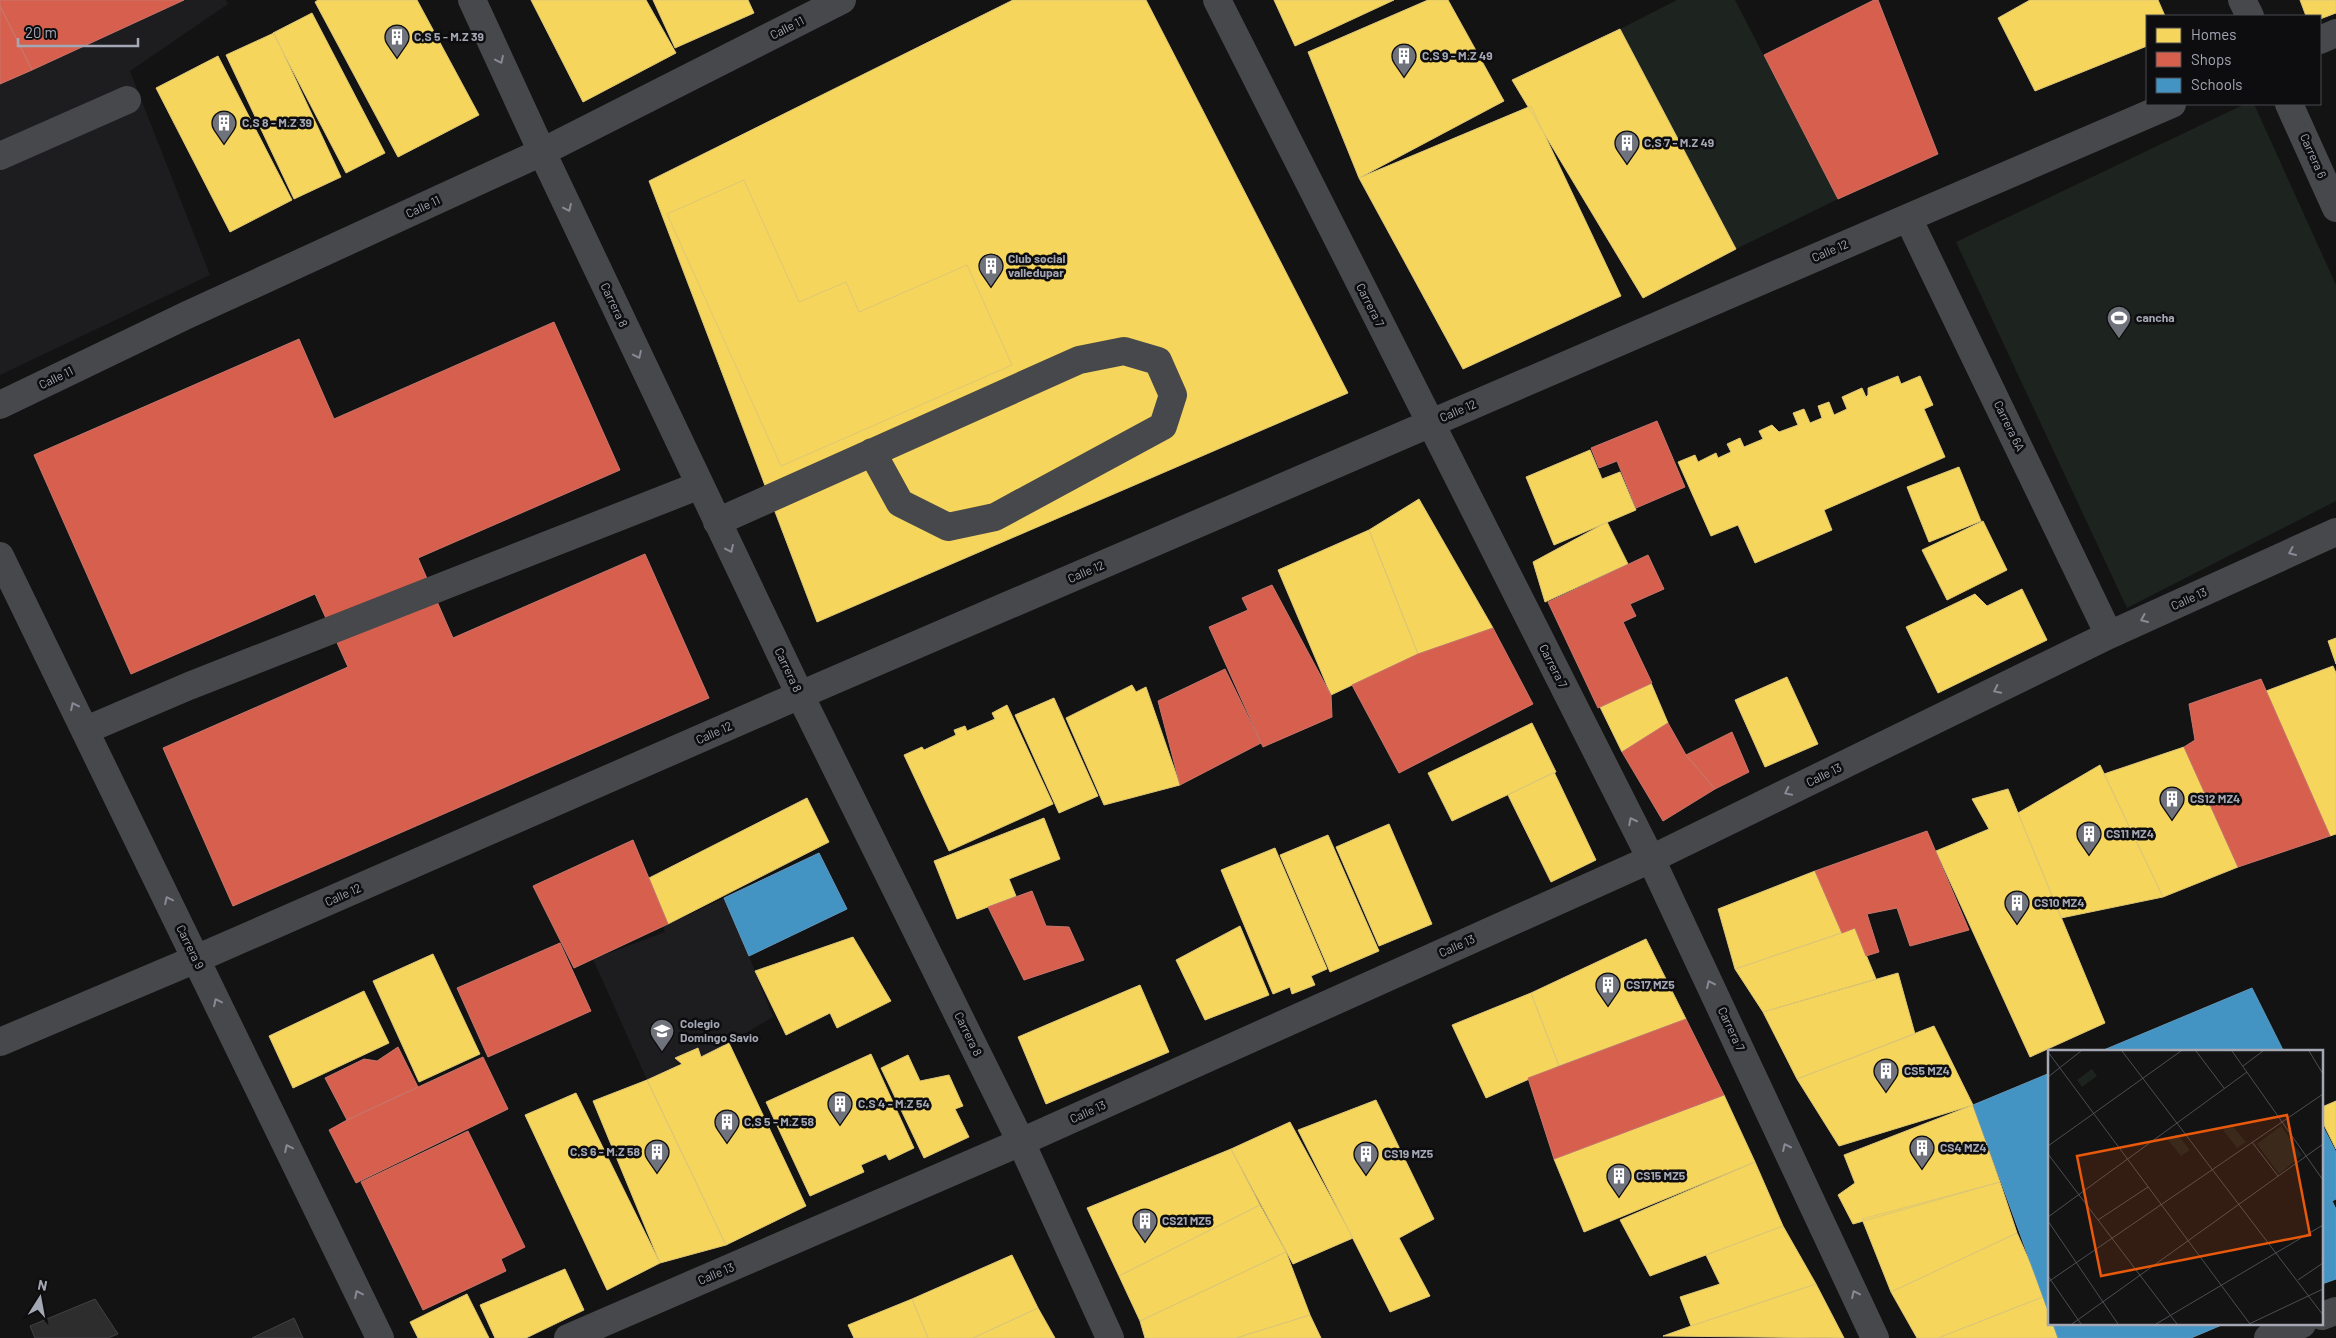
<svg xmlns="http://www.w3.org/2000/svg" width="2336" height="1338" font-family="Barlow,sans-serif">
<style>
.built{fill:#1d1d1f}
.green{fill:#1d231e}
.homes{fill:#f6d55c;stroke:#ddc776}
.shops{fill:#d6604d;stroke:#c7756c}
.schools{fill:#4393c3;stroke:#6099be}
.building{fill:#2d2d2e;stroke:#424246}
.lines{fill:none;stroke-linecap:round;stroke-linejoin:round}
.minor{stroke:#47484c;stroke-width:28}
.oneway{stroke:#888a95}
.labels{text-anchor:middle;stroke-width:5;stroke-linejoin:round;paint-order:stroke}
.street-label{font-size:12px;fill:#a4a7b4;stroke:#0d0d0f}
.poi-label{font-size:12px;font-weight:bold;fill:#a4a7b4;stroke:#0d0d0f;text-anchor:start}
.inset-road{fill:none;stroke:#4d4e53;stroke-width:1}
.view{fill:#e8590c;fill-opacity:0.15;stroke:#e8590c;stroke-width:2.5}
.inset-edge{fill:none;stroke:#a4a7b4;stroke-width:2.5}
</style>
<rect width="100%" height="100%" fill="#131313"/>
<path class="built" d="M0,0H226L228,4L130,71L210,275L0,375Z
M819,853L847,909L749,956L773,1017L729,1043L701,1057L697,1048L676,1059L758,1230L726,1245L647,1080L593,959L665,932L663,927Z"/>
<path class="green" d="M1677,0H1735L1838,199L1736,249L1620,29Z
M2245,104H2254L2336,285V501L2127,608L1956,242Z"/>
<path class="homes" d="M318,0H417L479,115L398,157L315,2Z
M531,0H646L676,53L583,102Z
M653,0H748L754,13L675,48Z
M1013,0H1146L1348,393L817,622L649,181Z
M1274,0H1394L1295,46Z
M1428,0H1448L1504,101L1359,178L1308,52Z
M2030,0H2158L2165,16H2147V46L2035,91L1998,18Z
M2300,0H2336V13L2320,19V16H2306Z
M312,13L385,153L346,173L273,33Z
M1620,29L1736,249L1643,298L1512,80Z
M274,33L341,177L294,199L226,55Z
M218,56L292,200L230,232L156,88Z
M1531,106L1621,296L1463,369L1359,178Z
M744,180L799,302L846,282L859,312L967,265L1012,365L781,466L667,214Z
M1898,376L1901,384L1920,376L1933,405L1924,409L1945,457L1824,510L1832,530L1755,563L1738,525L1711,536L1678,462L1695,455L1698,462L1716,453L1718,458L1731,452L1727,444L1740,438L1744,447L1763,439L1759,431L1772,425L1779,432L1798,425L1793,413L1804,409L1810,423L1822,418L1818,406L1829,402L1834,415L1847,409L1842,397L1862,388L1866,397L1868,395V388Z
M1590,450L1602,479L1620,472L1636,510L1554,545L1526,477Z
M1959,467L1981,521L1929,542L1907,487Z
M1419,499L1493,628L1418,654L1369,530Z
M1983,521L2007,570L1947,600L1922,550Z
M1607,522L1628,564L1545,602L1533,562Z
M1369,530L1418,654L1331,695L1278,570Z
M2022,589L2047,640L1938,693L1906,627L1975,594L1987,606Z
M2336,638V664L2328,641Z
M2333,666L2336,673V834L2330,836L2266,691Z
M1787,677L1818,744L1765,767L1735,700Z
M1651,683L1668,723L1622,752L1600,707Z
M1132,685L1136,692L1146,687L1180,785L1104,805L1066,718Z
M1054,698L1098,796L1059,813L1015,715Z
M1007,705L1053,804L949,851L904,755L922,747L924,750L956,735L954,730L965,726L967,731L995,719L992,713Z
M1532,723L1556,772L1452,821L1428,773Z
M2184,747L2238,867L2163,897L2104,774Z
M2100,765L2163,897L2061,918L2018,813Z
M1554,772L1596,860L1551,882L1508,795Z
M2008,789L2105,1023L2030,1057L1936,851L1989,829L1972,799Z
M807,798L829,842L668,924L649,878Z
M1044,818L1060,859L1009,879L1016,896L957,919L934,861Z
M1389,824L1432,924L1379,946L1336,847Z
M1328,835L1379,951L1330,972L1280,855Z
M1275,848L1327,969L1311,976L1315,985L1292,994L1290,987L1273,994L1221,870Z
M1815,871L1842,933L1735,969L1718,909Z
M1240,926L1269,995L1205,1020L1176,960Z
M1855,928L1876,979L1763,1012L1735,969Z
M853,937L891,1001L837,1028L830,1013L786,1035L755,971Z
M1646,939L1686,1019L1559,1066L1531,993Z
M433,954L480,1054L419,1082L373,981Z
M1898,973L1915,1034L1797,1079L1763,1012Z
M1140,985L1169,1052L1046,1104L1018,1037Z
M364,991L389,1043L293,1088L269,1036Z
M1531,993L1559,1066L1486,1098L1452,1025Z
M1934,1026L1973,1105L1839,1146L1797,1079Z
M729,1043L806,1206L726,1245L647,1080L682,1064L675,1058L698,1048L701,1057Z
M871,1054L914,1148L889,1160L886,1154L861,1165L864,1172L810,1196L766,1102Z
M908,1055L920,1081L949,1075L963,1106L955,1109L969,1137L924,1158L881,1068Z
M647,1080L726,1245L660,1263L593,1101Z
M576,1093L660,1263L607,1290L525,1115Z
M1724,1095L1755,1162L1584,1232L1554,1159Z
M1376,1100L1434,1219L1399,1238L1430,1296L1390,1312L1298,1130Z
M2336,1101V1149L2322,1121V1107Z
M1973,1105L2000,1182L1853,1224L1838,1195L1855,1183L1844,1155Z
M1290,1122L1353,1238L1293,1264L1231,1149Z
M1231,1149L1260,1205L1119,1276L1087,1208Z
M1755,1162L1783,1226L1650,1276L1620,1220Z
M2000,1182L2017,1233L1891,1292L1862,1219Z
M1260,1205L1286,1252L1140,1321L1119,1276Z
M1783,1226L1816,1284L1691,1326L1680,1297L1720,1284L1706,1255Z
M2017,1233L2045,1296L1938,1338H1917L1891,1292Z
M1286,1252L1310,1315L1236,1338H1145L1140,1321Z
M1012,1255L1038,1308L973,1338H928L912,1299Z
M565,1269L584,1310L526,1338H495L480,1305Z
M1816,1284L1844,1338L1663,1336L1691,1326Z
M467,1294L489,1338H418L410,1322Z
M2045,1296L2050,1311V1324H2054L2059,1338H1938Z
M912,1299L928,1338H854L848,1325Z
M1038,1308L1055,1338H973Z
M1310,1315L1321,1338H1236Z"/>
<path class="shops" d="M0,0H184L32,70L0,6Z
M1874,0H1878L1938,154L1838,199L1764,55Z
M0,6L32,70L0,84Z
M554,322L620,470L418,558L453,638L645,554L709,698L233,906L163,748L348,667L315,594L131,674L34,455L299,339L334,419Z
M1657,421L1685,487L1636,508L1617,461L1599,468L1591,448Z
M1648,555L1664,589L1630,604L1636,616L1623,622L1652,683L1598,708L1548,602Z
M1272,585L1331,695L1332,717L1263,747L1209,627L1248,610L1242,598Z
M1493,628L1533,704L1399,773L1352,685L1418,654Z
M1225,669L1261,743L1180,785L1158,701Z
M2261,679L2330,836L2238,867L2184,747L2195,740L2189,704Z
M1668,723L1686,755L1715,789L1663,821L1622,752Z
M1732,732L1749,772L1715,789L1686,755Z
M1927,831L1969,930L1910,946L1897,908L1867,914L1879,952L1866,956L1855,928L1842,933L1815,871Z
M633,840L668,924L574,968L533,886Z
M1032,891L1046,926L1069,927L1084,960L1024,980L988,907Z
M560,943L591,1011L488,1057L457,988Z
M1686,1019L1724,1095L1554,1159L1528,1078Z
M398,1047L418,1087L347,1120L325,1078L364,1059L377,1061Z
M483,1057L508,1109L356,1183L329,1130L347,1120Z
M468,1131L525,1247L501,1259L506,1271L423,1310L361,1182Z"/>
<path class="schools" d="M819,853L847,909L749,956L724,898Z
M2252,988L2284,1052H2099Z
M2050,1073V1316L1973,1105Z
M2322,1125L2336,1152V1199L2332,1201L2336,1209V1279L2322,1284Z
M2053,1324H2224L2191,1338H2058Z"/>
<path class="building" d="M95,1299L118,1334L108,1338H35L30,1326Z
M294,1318L303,1338H252Z"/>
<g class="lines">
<path class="minor" d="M472,0L542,152L800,695L1021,1142L1110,1338
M1217,0L1651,859L1875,1338
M2242,0L2250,16
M2320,40L2336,33
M2289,104L2336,208
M0,156L127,100
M1908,218L2109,635
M0,405L187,315L542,152L842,0
M717,522L1079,360L1124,351L1158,361L1173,395L1163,426L995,517L948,527L900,503L872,452
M0,556L380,1338
M86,730L189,686L700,485
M0,1042L196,959L800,695L2172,104
M2322,1316L2336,1311
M568,1338L1021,1142L1651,859L2109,635L2336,532
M2268,1338L2302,1324"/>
</g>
<defs><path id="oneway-chevron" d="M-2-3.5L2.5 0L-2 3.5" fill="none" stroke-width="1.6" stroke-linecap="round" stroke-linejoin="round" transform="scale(1.25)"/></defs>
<g class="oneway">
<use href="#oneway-chevron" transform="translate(500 60) rotate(65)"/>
<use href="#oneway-chevron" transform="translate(568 208) rotate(65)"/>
<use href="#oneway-chevron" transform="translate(638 355) rotate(65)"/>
<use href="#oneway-chevron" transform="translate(730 549) rotate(65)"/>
<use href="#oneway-chevron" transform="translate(2292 552) rotate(156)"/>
<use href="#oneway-chevron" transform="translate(2144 619) rotate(156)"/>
<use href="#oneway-chevron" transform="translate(1997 690) rotate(154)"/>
<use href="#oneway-chevron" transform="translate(74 706) rotate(-116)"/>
<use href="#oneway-chevron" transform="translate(1788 792) rotate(154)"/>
<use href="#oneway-chevron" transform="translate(1632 821) rotate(-117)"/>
<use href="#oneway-chevron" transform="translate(168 900) rotate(-116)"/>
<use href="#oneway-chevron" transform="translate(1710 984) rotate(-115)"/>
<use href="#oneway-chevron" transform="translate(217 1002) rotate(-116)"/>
<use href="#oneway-chevron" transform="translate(1786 1147) rotate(-115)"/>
<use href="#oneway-chevron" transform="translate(288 1148) rotate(-116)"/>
<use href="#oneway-chevron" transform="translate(358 1294) rotate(-116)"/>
<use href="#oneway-chevron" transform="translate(1855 1294) rotate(-115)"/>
</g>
<defs>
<symbol id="building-pin" viewBox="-11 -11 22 30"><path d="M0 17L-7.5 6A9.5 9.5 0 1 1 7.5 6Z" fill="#71737c" stroke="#0d0d0f"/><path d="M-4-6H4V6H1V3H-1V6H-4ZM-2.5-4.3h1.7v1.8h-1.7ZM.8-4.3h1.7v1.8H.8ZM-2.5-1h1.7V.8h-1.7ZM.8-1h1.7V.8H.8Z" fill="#fff"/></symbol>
<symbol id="stadium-pin" viewBox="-11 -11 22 30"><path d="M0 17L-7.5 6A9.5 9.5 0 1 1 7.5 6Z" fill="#71737c" stroke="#0d0d0f"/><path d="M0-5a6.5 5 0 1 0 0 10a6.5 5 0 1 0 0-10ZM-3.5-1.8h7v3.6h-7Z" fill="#fff"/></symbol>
<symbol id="school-pin" viewBox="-11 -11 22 30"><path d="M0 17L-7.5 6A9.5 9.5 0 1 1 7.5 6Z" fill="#71737c" stroke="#0d0d0f"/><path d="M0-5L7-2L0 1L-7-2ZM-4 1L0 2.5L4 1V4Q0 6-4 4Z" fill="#fff"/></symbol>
</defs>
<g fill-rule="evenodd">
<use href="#building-pin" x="383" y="23" width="28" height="38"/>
<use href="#building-pin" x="1390" y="42" width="28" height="38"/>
<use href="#building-pin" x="210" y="109" width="28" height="38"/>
<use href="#building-pin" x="1613" y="129" width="28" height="38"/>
<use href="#building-pin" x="977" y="252" width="28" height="38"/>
<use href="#stadium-pin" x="2105" y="304" width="28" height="38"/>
<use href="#building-pin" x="2158" y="785" width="28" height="38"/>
<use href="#building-pin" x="2075" y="820" width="28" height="38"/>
<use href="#building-pin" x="2003" y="889" width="28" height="38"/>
<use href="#building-pin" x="1594" y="971" width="28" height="38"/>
<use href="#school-pin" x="648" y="1017" width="28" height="38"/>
<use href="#building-pin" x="1872" y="1057" width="28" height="38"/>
<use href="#building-pin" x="826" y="1090" width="28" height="38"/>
<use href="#building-pin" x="713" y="1108" width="28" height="38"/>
<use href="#building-pin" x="1908" y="1134" width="28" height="38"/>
<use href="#building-pin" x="643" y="1138" width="28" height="38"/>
<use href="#building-pin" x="1352" y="1140" width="28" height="38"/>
<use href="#building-pin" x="1605" y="1162" width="28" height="38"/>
<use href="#building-pin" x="1131" y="1207" width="28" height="38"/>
</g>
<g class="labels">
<g class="street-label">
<text transform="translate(787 28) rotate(-27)" y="4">Calle 11</text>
<text transform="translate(2313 156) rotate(66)" y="4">Carrera 6</text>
<text transform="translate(423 207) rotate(-25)" y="4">Calle 11</text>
<text transform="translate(1830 251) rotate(-23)" y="4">Calle 12</text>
<text transform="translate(614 305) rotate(65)" y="4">Carrera 8</text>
<text transform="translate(1370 305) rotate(63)" y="4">Carrera 7</text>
<text transform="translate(56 378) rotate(-26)" y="4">Calle 11</text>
<text transform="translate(1458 411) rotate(-23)" y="4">Calle 12</text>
<text transform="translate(2009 426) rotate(64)" y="4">Carrera 6A</text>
<text transform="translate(1086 572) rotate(-23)" y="4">Calle 12</text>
<text transform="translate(2189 599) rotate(-24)" y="4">Calle 13</text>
<text transform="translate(1553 666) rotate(63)" y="4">Carrera 7</text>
<text transform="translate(788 670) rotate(65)" y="4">Carrera 8</text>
<text transform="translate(714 733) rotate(-24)" y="4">Calle 12</text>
<text transform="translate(1824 775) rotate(-26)" y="4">Calle 13</text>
<text transform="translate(343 895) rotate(-24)" y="4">Calle 12</text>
<text transform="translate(1457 946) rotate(-24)" y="4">Calle 13</text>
<text transform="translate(190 947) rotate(64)" y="4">Carrera 9</text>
<text transform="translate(1731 1029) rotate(65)" y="4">Carrera 7</text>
<text transform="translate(968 1034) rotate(64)" y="4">Carrera 8</text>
<text transform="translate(1088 1112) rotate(-24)" y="4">Calle 13</text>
<text transform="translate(716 1274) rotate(-23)" y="4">Calle 13</text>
</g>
<g class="poi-label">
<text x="414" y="41">C.S 5 - M.Z 39</text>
<text x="1422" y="60">C.S 9 - M.Z 49</text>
<text x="242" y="127">C.S 8 - M.Z 39</text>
<text x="1644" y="147">C.S 7 - M.Z 49</text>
<text x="1008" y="263">Club social<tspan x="1008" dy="14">valledupar</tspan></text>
<text x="2136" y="322">cancha</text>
<text x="2190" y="803">CS12 MZ4</text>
<text x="2106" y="838">CS11 MZ4</text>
<text x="2034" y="907">CS10 MZ4</text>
<text x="1626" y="989">CS17 MZ5</text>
<text x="680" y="1028">Colegio<tspan x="680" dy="14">Domingo Savio</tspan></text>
<text x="1904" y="1075">CS5 MZ4</text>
<text x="858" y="1108">C.S 4 - M.Z 54</text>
<text x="744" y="1126">C.S 5 - M.Z 58</text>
<text x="1940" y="1152">CS4 MZ4</text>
<text x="640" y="1156" text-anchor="end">C.S 6 - M.Z 58</text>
<text x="1384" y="1158">CS19 MZ5</text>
<text x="1636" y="1180">CS15 MZ5</text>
<text x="1162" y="1225">CS21 MZ5</text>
</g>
</g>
<g transform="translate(2048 1050)">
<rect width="275" height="275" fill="#131313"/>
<path d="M44,19L49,26L34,37L29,30ZM183,74L198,92L189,98L175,80ZM233,76L254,105L231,124L209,94ZM129,84L142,100L133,106L120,90Z" fill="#1d231e"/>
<path class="inset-road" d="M74,1L275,265M148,1L176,38M184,1L275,130M261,1L275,24M0,2L202,274M195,16L215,1M0,27L33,1M204,92L230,126M0,96L133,1M0,104L129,274M0,167L199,22M50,170L100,137M0,171L70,274M0,226L33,274M250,230L275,213M0,232L275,44M24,274L275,94M108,274L275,175M201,274L275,239"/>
<path class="view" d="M239,65L262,185L53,226L29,106Z"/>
<rect width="275" height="275" class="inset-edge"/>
</g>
<rect x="2146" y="15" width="175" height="90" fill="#0d0d0f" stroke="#494b51"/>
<rect x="2156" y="28" width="25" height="15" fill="#f6d55c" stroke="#494b51"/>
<text x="2191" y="40" font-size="15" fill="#a4a7b4">Homes</text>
<rect x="2156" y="52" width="25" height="15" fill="#d6604d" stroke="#494b51"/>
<text x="2191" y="65" font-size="15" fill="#a4a7b4">Shops</text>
<rect x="2156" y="78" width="25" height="15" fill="#4393c3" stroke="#494b51"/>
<text x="2191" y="90" font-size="15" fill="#a4a7b4">Schools</text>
<g transform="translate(40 1298) rotate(11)" stroke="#0d0d0f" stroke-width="4" paint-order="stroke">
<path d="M0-4L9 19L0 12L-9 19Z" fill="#a4a7b4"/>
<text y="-8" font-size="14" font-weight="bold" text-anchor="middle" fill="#a4a7b4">N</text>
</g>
<path d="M18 38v8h120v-8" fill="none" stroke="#a4a7b4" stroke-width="2.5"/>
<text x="25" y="38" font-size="15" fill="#a4a7b4" stroke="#0d0d0f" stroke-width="4" paint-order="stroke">20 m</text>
</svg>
